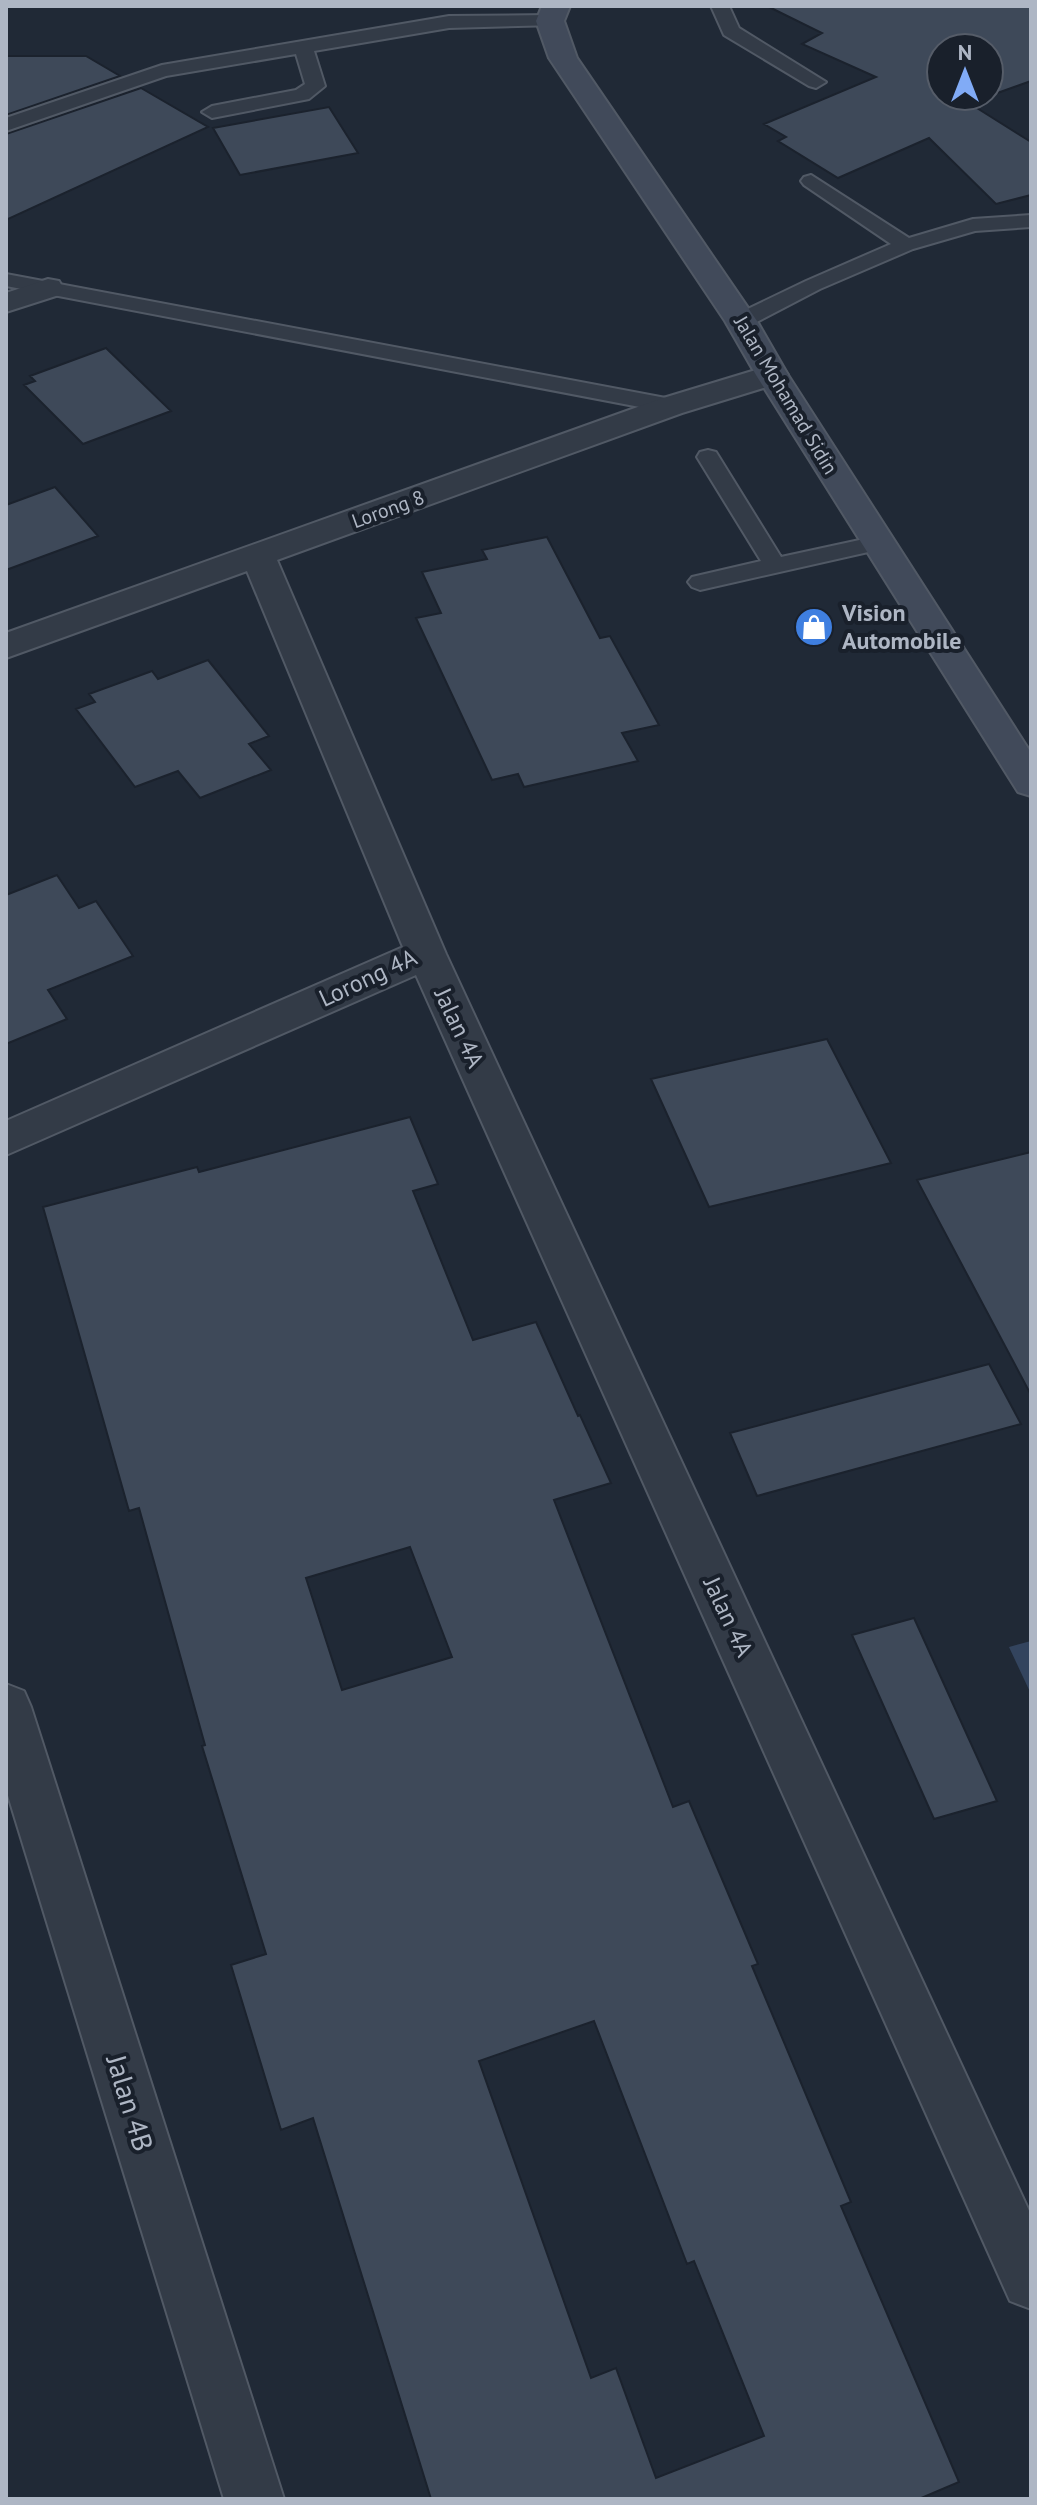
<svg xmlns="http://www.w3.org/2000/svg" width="1037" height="2505" font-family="'PT Sans',sans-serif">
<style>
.water{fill:#33445e}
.building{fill:#3e4959;stroke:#1b222d;stroke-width:2;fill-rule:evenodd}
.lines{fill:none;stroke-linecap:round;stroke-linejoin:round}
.service-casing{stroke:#515965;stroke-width:4}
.minor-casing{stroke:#515965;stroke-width:4}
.secondary-casing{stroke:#515965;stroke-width:4}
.service{fill:#333b47;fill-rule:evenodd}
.minor{fill:#333b47;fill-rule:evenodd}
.secondary{fill:#414a5a;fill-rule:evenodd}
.labels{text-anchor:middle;stroke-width:8;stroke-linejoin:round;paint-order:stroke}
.far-street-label{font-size:20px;fill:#aeb6c4;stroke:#19202b}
.poi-label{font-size:24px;font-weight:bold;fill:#aeb6c4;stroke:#19202b;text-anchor:start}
.street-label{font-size:24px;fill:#aeb6c4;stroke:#19202b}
.near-street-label{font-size:28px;fill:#aeb6c4;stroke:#19202b}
</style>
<rect width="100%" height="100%" fill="#202936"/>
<path class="water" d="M1031,1641V1694L1009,1647Z"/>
<path class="building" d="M767,6H1031V81L989,96V48H941V96H988L969,103L1031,142V195L996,204L929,138L838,178L778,141L786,137L764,124L876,77L802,44L822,33Z
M6,56H86L120,76L6,115Z
M141,88L208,127L6,220V134Z
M329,107L358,153L240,175L213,128Z
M106,348L171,411L83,444L24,385L35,381L30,376Z
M55,487L98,536L6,570V505Z
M547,537L600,638L610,636L659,725L622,733L638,761L524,787L518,774L492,780L416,618L441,613L422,572L487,559L482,550Z
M208,660L269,736L249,744L271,770L200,798L178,771L135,787L76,709L95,702L89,694L152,671L158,679Z
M57,875L79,908L96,901L133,956L48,990L67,1019L6,1044V895Z
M827,1039L891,1163L709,1207L651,1079Z
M410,1117L438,1184L413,1191L473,1340L536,1322L578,1416L580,1415L611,1483L554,1500L673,1807L689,1801L758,1964L752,1966L851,2202L841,2206L959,2482L919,2499H431L313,2118L281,2130L231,1965L266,1954L202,1746L205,1745L139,1508L129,1511L43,1207L197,1167L199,1172ZM410,1547L452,1657L342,1690L306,1578ZM594,2021L687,2264L694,2261L764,2436L656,2478L616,2368L591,2378L479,2061Z
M1031,1152V1395L917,1180Z
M989,1364L1021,1424L757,1496L730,1433Z
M914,1618L997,1801L934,1819L852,1635Z"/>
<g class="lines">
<defs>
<path id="service" d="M711,6H729L739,28L826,82L816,88L809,86L724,35Z
M550,15L557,17L559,21L557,25L449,28L314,51L325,86L309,99L212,118L202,112L212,106L296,90L305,84L296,54L166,76L6,131V118L162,65L449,16Z
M811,175L909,238L973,219L1031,215V227L975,231L913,249L820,289L749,326H733L730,321L733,316L806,281L891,244L804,185L801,181L804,177Z
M6,274L671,399L682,406L671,413L6,286Z
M708,450L716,452L781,557L878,536L886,538L890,543L886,548L700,590L692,587L688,582L692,577L761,561L697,457L700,452Z"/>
<path id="minor" d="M48,279L59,281L63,288L59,295L6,312V293Z
M772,365L783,368L788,375L783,382L682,413L277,560L446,954L1031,2215V2309L1010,2301L416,975L6,1155V1121L403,947L247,571L6,658V633L660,399Z
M6,1684L24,1691L31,1707L284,2499H224L6,1789Z"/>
<path id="secondary" d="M542,6H570L564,21L577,58L757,321L788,375L1031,753V796L1018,792L756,375L725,321L549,58L536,21Z"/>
</defs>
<use href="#service" class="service-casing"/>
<use href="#minor" class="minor-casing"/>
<use href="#secondary" class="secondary-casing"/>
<use href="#service" class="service"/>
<use href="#minor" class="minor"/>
<use href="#secondary" class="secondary"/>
</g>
<defs>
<symbol id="shop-disc" viewBox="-11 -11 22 22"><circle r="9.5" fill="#3f7fe0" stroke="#19202b"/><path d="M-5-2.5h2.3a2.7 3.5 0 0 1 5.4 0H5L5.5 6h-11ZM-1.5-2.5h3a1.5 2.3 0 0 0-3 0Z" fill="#fff"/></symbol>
</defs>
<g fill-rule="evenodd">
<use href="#shop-disc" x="792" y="605" width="44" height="44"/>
</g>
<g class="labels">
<g class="far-street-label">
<text transform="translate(786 395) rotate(59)" y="7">Jalan Mohamad Sidin</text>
<text transform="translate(388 509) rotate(-20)" y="7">Lorong 8</text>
</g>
<g class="poi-label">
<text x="842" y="621">Vision<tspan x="842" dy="28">Automobile</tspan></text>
</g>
<g class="street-label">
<text transform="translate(368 978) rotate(-25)" y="8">Lorong 4A</text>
<text transform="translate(459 1028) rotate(65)" y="8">Jalan 4A</text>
<text transform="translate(728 1617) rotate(65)" y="8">Jalan 4A</text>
</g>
<g class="near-street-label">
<text transform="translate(130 2103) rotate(73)" y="10">Jalan 4B</text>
</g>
</g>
<rect width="1037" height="2505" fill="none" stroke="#aeb6c4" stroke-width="16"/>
<g transform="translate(965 72)"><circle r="38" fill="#19202b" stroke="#555c68" stroke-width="2"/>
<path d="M0-6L14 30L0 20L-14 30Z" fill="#81abf6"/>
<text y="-12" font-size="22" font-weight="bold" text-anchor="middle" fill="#aeb6c4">N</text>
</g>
</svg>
